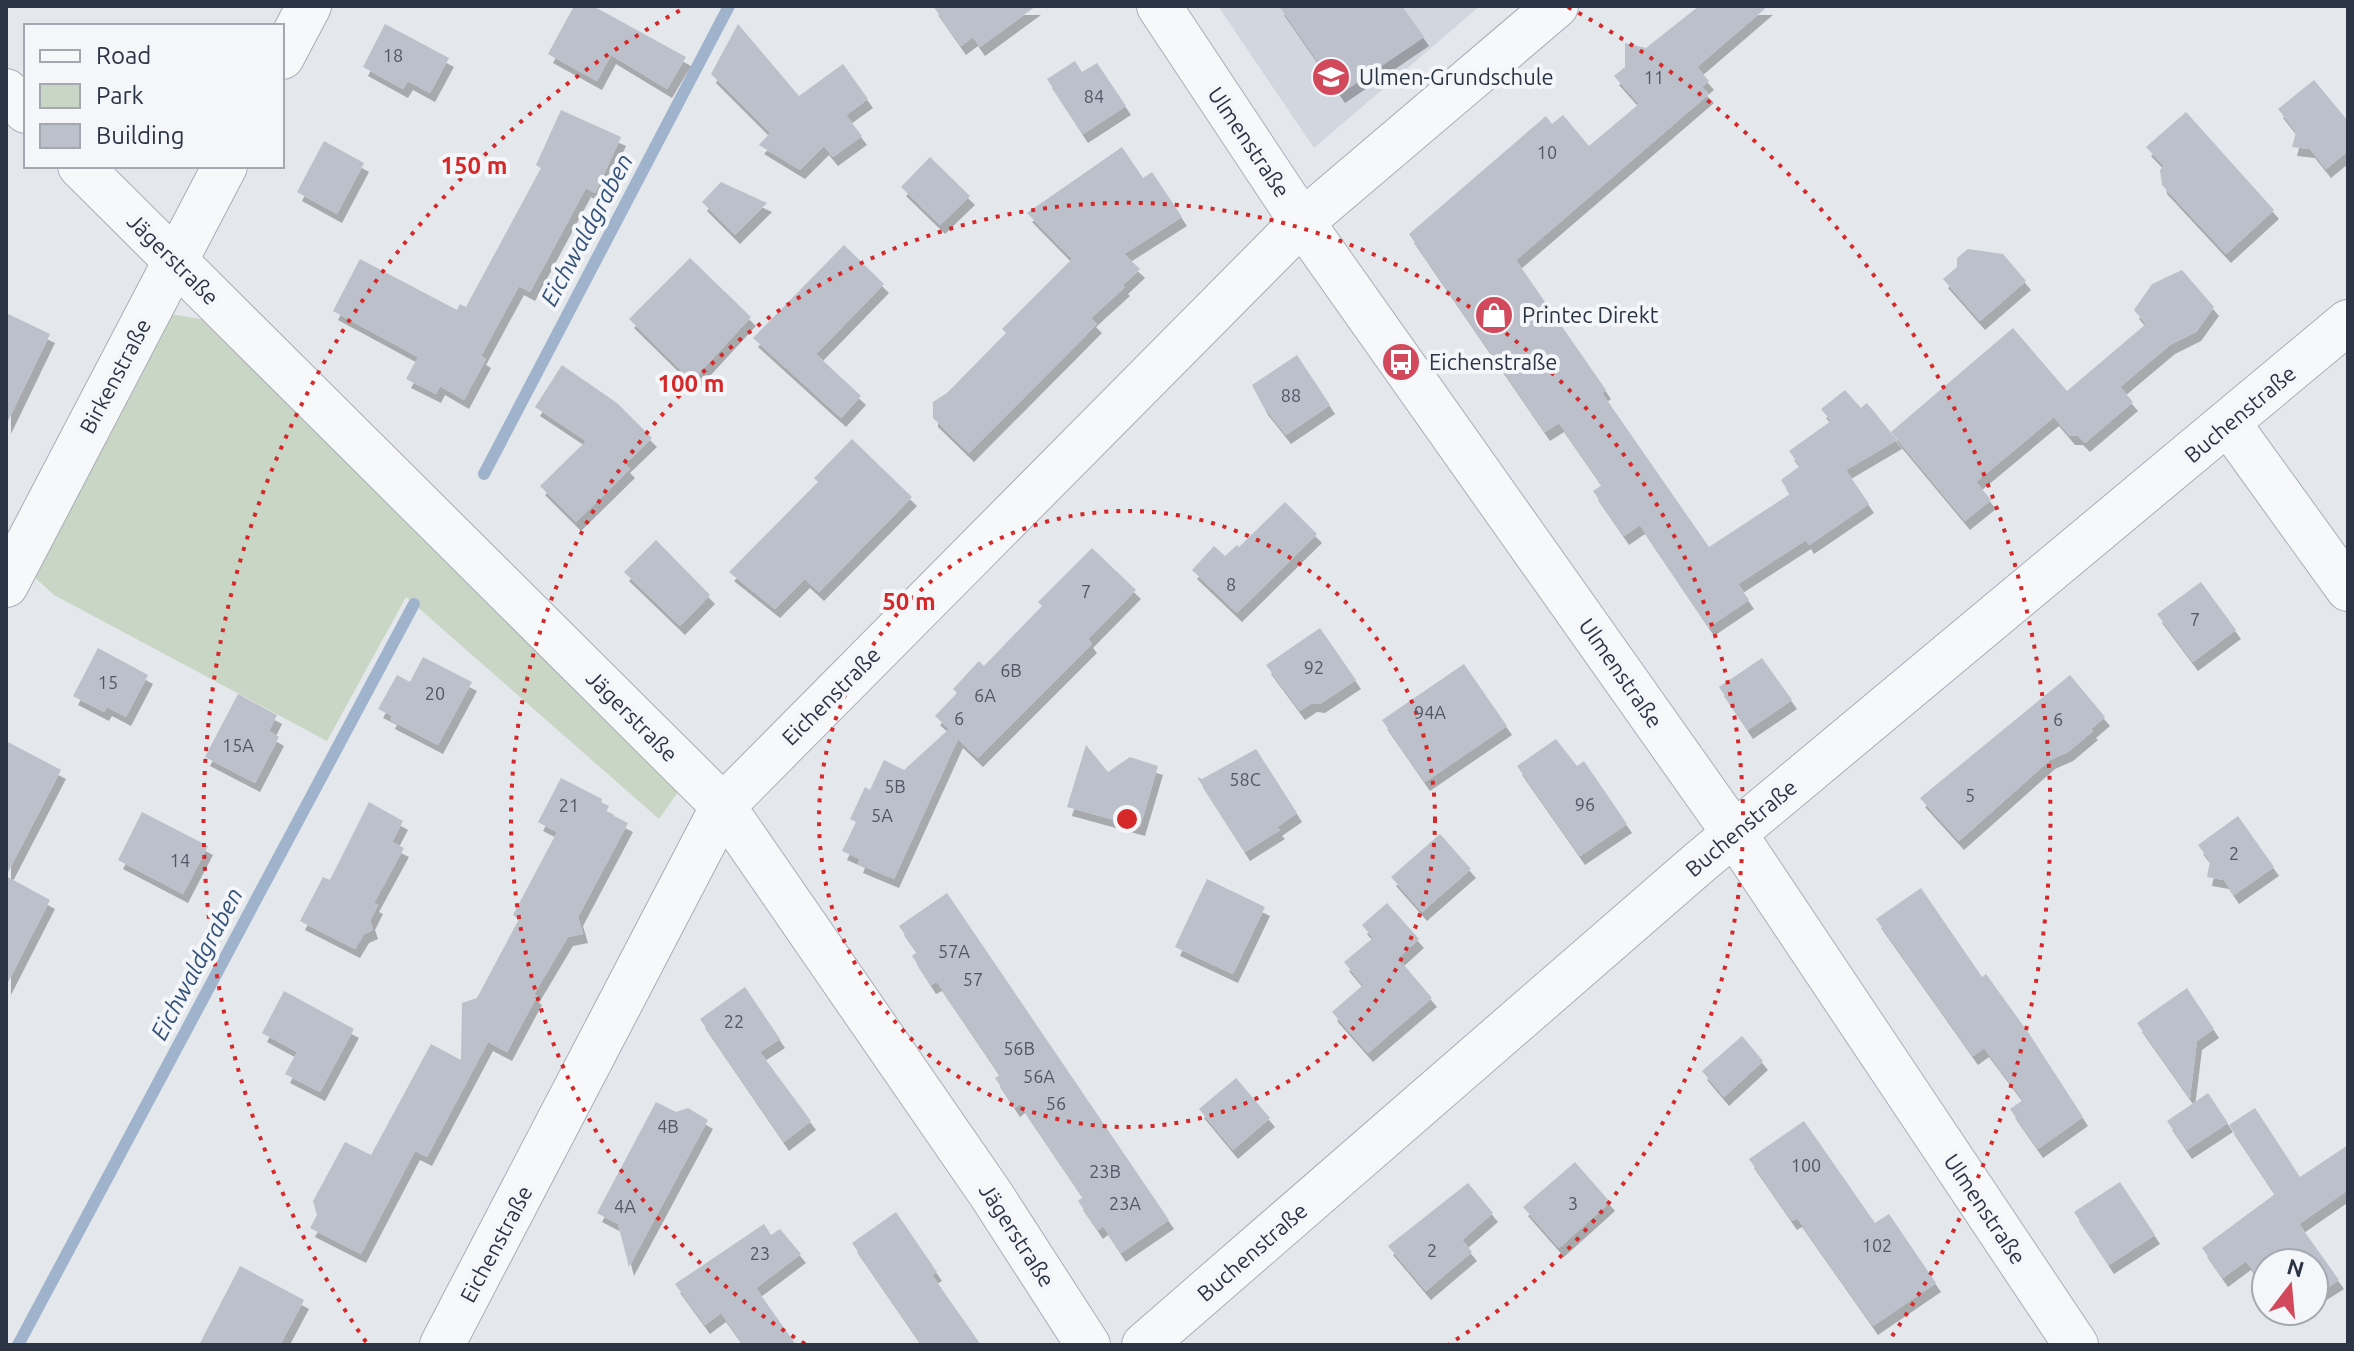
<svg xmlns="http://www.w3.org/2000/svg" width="2354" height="1351" font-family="Ubuntu,sans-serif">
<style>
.built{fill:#d2d6de}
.green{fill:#c9d6c5}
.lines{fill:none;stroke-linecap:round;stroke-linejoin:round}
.stream{stroke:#9fb4cc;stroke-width:12}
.building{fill:#bbc0ca;filter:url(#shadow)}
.minor-casing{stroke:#a9aeb7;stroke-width:46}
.minor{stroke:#f7f8fa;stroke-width:44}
.ring{fill:none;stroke:#d62828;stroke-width:4;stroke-dasharray:4 8}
.labels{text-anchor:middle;stroke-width:8;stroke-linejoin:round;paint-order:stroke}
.number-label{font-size:18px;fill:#4f5766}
.poi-label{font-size:22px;fill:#2b3445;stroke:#f4f6f9;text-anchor:start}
.street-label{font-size:22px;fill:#2b3445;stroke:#f4f6f9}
.water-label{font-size:24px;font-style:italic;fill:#34527a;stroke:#f4f6f9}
.centre{fill:#d62828;stroke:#f4f6f9;stroke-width:4}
.ring-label{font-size:24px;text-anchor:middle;font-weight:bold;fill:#d62828;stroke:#f4f6f9;stroke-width:8;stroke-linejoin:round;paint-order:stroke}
</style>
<defs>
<filter id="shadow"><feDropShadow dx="5" dy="9" stdDeviation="0" flood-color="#0004"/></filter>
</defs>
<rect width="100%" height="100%" fill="#e4e7ec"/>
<path class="built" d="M1218,6H1480L1314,148Z"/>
<path class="green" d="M170,314L206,320L680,789L659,819L406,597L327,741L54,595L30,573Z"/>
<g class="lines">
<path class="stream" d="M484,474L729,6
M18,1345L414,604"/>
</g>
<path class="building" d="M574,6H593L686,57L667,89L611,55L597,81L548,54Z
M933,6H1036L980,47L973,37L961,46Z
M1279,6H1402L1424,37L1340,94Z
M1699,6H1768L1697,67L1709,81L1702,87L1709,94L1516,260L1606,390L1602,393L1709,547L1790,494L1781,480L1800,466L1789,451L1831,421L1821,409L1845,390L1861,408L1867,403L1897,440L1846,470L1869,504L1809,545L1806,540L1738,584L1749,600L1709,627L1640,525L1624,536L1593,491L1602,485L1559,423L1545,432L1409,234L1546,116L1552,124L1563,115L1589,146L1639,104L1614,76L1625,67V43L1646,48Z
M385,24L449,58L430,93L408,81L403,89L363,67Z
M738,24L799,96L843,64L868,99L846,115L862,136L833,157L824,146L800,170L759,145L770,133L711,74Z
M1075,61L1082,72L1097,63L1126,106L1083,134L1047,79Z
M2314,80L2348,121V151L2326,169L2310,149L2292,147L2296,132L2278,109Z
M561,110L621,137L595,193L586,188L530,292L519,286L481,356L486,359L464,400L440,386L436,394L406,379L418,357L333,311L360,259L457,310L460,304L466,307L541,168L536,165Z
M2186,112L2274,210L2226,254L2162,185L2160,170L2164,166L2146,147Z
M324,141L364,163L337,214L297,192Z
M1122,147L1143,178L1152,172L1182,217L1124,254L1140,269L1123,285L1125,287L1091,318L1097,324L969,453L933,418V402L947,393L1006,333L1002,329L1072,259L1027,213Z
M930,157L970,196L940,225L901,187Z
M721,182L767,203L735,235L702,202Z
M844,245L884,284L816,354L861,396L841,418L753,338Z
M1968,249L2003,254L2026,281L1980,321L1943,279L1957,267V258Z
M690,258L751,317L692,381L629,319Z
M2182,270L2214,307L2196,332L2170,345L2120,387L2133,402L2085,443L2078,436H2070L2054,417L1976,482L1991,500L1965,521L1891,432L2013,328L2067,391L2146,324L2134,310L2152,284Z
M6,313L50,334L6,425Z
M1297,355L1330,405L1286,435L1263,406L1252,385Z
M562,365L617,403L652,438L625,464L630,469L576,522L540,486L586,441L535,407Z
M852,439L912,497L819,592L805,579L775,609L729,572L818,482L814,478Z
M1285,502L1317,534L1237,613L1192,570L1214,546L1225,556L1237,545L1239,547Z
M656,540L710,595L680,626L624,572Z
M1092,548L1136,590L1088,639L1092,644L978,758L958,739L894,879L858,864L860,859L842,851L856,822L850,819L865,787L870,790L884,760L904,770L949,729L935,716L957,693L953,689L979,661L984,666L1042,606L1038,602Z
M2201,582L2236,630L2193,662L2157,614Z
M1320,628L1356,680L1320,704L1312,703L1300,711L1266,665Z
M98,648L148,675L126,717L107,707L104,712L73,696Z
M423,657L472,682L438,745L390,720L392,716L378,709L397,675L410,682Z
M1762,658L1792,700L1748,730L1719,687Z
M1464,664L1507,726L1425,782L1382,720Z
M2070,675L2105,717L2091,729L2093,731L2068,752L2050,760L1959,841L1920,798Z
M238,694L277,715L269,731L279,737L255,783L205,757Z
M1556,739L1577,766L1584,761L1627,824L1580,856L1517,766Z
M6,741L61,770L6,876Z
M1086,745L1108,772L1130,757L1158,766L1140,827L1067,807Z
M1256,749L1297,813L1277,827L1280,830L1245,852L1197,777L1202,779Z
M561,778L602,799L601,802L609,806L606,812L628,823L578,917L583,934L568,937L534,994L537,996L507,1052L488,1042L427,1157L415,1151L361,1254L310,1228L317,1215L313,1201L345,1142L371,1155L431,1044L461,1060L462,1003L477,998L519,919L513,915L557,832L538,822Z
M369,802L403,821L392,842L404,848L374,903L378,905L370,921L373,930L364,934L355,949L300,921L323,877L330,880Z
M142,812L208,846L183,894L118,860Z
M2238,816L2274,867L2234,895L2224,880L2207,877L2210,861L2198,845Z
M1440,834L1471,869L1422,912L1391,877Z
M6,876L50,900L6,986Z
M1207,879L1265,907L1233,974L1175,947Z
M1921,888L1982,977L1986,974L2030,1035L2083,1117L2038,1149L2010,1109L2023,1100L1984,1048L1973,1056L1876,919Z
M947,893L1169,1220L1121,1253L1103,1226L1098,1230L1078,1201L1083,1197L1020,1104L1015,1108L995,1078L1000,1075L937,982L931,985L912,956L917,952L899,926Z
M1387,903L1419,939L1398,958L1432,998L1368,1053L1332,1012L1363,985L1344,962L1373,938L1362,925Z
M745,987L780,1039L760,1052L811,1121L784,1142L700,1019Z
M2187,988L2214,1029L2197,1041L2190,1098L2137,1023Z
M284,991L354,1029L320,1092L285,1074L297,1052L262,1033Z
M1742,1036L1763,1061L1724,1097L1702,1071Z
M1236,1078L1270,1118L1233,1150L1199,1109Z
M2208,1093L2228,1123L2187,1150L2167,1121Z
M656,1102L676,1112L688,1108L708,1120L629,1267L618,1224L597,1213Z
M2255,1108L2300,1177L2348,1145V1190L2299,1224L2339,1280L2314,1296V1263H2266V1289L2246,1261L2223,1278L2202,1248L2275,1194L2229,1125Z
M1804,1121L1875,1223L1889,1214L1936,1283L1873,1326L1797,1218L1792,1221L1749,1159Z
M1575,1162L1610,1202L1559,1248L1523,1207Z
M2120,1182L2155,1235L2109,1265L2074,1212Z
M1468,1183L1493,1213L1462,1240L1472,1252L1426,1291L1388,1246Z
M896,1212L937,1272L932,1275L981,1345H922L852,1243Z
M764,1224L771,1235L780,1229L801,1254L756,1288L796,1345H744L721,1313L705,1325L675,1284Z
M240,1266L304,1300L280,1345H199Z"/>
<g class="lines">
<defs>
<path id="minor" d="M1159,6L1302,222L1734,833L2076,1345
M282,57L309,6
M6,91L26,111
M80,166L723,806L992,1196L1088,1345
M2229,424L2348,589
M6,585L225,166
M442,1345L723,806L1302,222L1556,6
M1144,1345L1700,862L2348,322"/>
</defs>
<use href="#minor" class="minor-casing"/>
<use href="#minor" class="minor"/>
</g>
<g class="ring">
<circle cx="1127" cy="819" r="308"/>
<path d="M805 1344A616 616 0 1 1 1449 1344"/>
<path d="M366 1342A924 924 0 0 1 686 7M1568 7A924 924 0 0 1 1888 1342"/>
</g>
<defs>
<symbol id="school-disc" viewBox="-11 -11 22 22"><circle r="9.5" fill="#d1495b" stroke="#f4f6f9"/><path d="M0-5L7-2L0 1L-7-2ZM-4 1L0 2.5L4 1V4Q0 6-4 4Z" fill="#fff"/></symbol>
<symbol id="shop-disc" viewBox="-11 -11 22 22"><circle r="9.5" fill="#d1495b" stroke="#f4f6f9"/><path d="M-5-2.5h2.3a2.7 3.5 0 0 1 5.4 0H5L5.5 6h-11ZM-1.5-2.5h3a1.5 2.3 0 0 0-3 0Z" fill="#fff"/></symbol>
<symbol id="bus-disc" viewBox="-11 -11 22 22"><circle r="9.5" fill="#d1495b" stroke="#f4f6f9"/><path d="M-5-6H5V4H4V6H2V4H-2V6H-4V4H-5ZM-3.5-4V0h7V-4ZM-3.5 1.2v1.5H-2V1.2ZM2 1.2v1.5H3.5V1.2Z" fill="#fff"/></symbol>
</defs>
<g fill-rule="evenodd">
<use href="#school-disc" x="1309" y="55" width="44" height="44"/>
<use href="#shop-disc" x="1472" y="293" width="44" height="44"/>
<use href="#bus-disc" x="1379" y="340" width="44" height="44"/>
</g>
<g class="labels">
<g class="number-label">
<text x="393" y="62">18</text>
<text x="1654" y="84">11</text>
<text x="1094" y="103">84</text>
<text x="1547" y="159">10</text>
<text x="1291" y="402">88</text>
<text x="1231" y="591">8</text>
<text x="1086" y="598">7</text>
<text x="2195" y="626">7</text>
<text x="1314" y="674">92</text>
<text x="1011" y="677">6B</text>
<text x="108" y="689">15</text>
<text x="435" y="700">20</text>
<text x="985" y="702">6A</text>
<text x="1430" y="719">94A</text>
<text x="959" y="725">6</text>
<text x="2058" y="726">6</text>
<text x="238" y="752">15A</text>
<text x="1245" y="786">58C</text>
<text x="895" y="793">5B</text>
<text x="1970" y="802">5</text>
<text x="1585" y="811">96</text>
<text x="569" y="812">21</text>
<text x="882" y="822">5A</text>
<text x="2234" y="860">2</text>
<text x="180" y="867">14</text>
<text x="954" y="958">57A</text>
<text x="973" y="986">57</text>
<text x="734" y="1028">22</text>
<text x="1019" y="1055">56B</text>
<text x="1039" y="1083">56A</text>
<text x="1056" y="1110">56</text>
<text x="668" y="1133">4B</text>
<text x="1806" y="1172">100</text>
<text x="1105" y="1178">23B</text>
<text x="1125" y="1210">23A</text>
<text x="1573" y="1210">3</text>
<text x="625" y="1213">4A</text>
<text x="1877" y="1252">102</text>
<text x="1432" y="1257">2</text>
<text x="760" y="1260">23</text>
</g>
<g class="poi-label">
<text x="1359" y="85">Ulmen-Grundschule</text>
<text x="1522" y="323">Printec Direkt</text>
<text x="1429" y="370">Eichenstraße</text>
</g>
<g class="street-label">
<text transform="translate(1249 142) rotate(56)" y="8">Ulmenstraße</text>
<text transform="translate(173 259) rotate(45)" y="8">Jägerstraße</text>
<text transform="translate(115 376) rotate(-62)" y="8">Birkenstraße</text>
<text transform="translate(2240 414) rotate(-40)" y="8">Buchenstraße</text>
<text transform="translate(1621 673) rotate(55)" y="8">Ulmenstraße</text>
<text transform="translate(831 696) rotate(-45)" y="8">Eichenstraße</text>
<text transform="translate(632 716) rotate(45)" y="8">Jägerstraße</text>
<text transform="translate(1741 828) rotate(-40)" y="8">Buchenstraße</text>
<text transform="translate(1985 1209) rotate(56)" y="8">Ulmenstraße</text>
<text transform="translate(1017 1235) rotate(57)" y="8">Jägerstraße</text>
<text transform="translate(496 1244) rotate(-62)" y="8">Eichenstraße</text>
<text transform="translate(1252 1252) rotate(-41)" y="8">Buchenstraße</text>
</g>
<g class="water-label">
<text transform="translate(587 230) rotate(-62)" y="8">Eichwaldgraben</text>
<text transform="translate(197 964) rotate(-62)" y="8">Eichwaldgraben</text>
</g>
</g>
<circle cx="1127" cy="819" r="12" class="centre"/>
<g class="ring-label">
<text x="474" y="174">150 m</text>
<text x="691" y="392">100 m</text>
<text x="909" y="610">50 m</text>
</g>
<rect width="2354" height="1351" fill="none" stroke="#2b3445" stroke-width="16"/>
<rect x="24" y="24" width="260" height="144" fill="#f4f6f9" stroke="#a4a8b1" stroke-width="2"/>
<rect x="40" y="50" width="40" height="12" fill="#f7f8fa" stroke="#a4a8b1" stroke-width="2"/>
<text x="96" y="64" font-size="24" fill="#2b3445">Road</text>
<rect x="40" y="84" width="40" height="24" fill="#c9d6c5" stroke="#a4a8b1" stroke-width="2"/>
<text x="96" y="104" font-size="24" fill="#2b3445">Park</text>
<rect x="40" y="124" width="40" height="24" fill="#bbc0ca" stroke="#a4a8b1" stroke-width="2"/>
<text x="96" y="144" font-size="24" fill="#2b3445">Building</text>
<g transform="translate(2290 1287) rotate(16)"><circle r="38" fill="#f4f6f9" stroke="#a4a8b1" stroke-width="2"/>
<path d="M0-6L14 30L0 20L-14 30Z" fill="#d1495b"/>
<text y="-12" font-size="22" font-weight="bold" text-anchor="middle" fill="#2b3445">N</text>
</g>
</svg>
